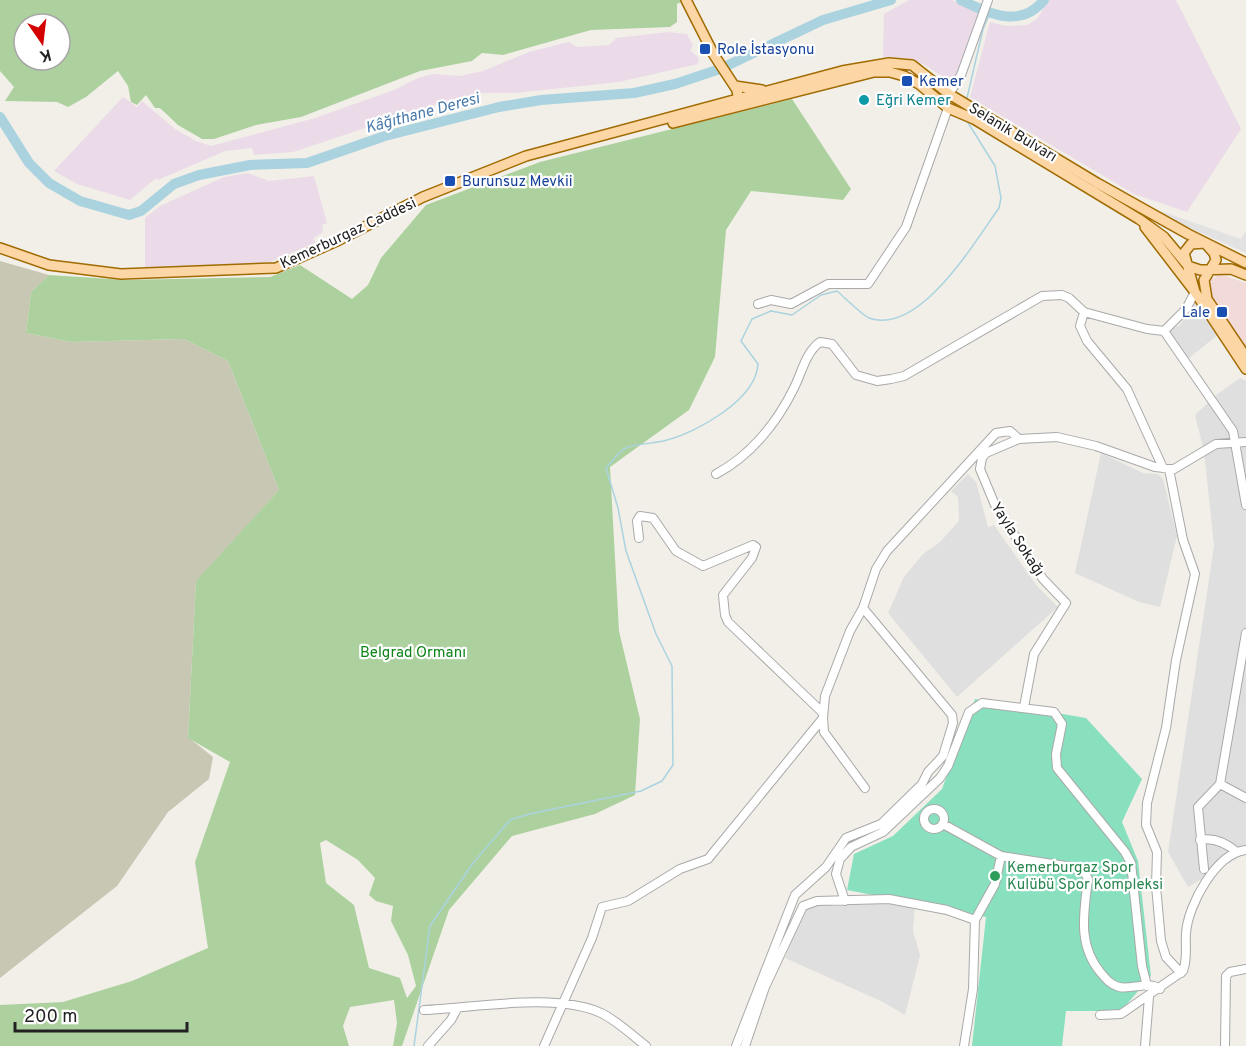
<svg xmlns="http://www.w3.org/2000/svg" width="1246" height="1046" font-family="Overpass,sans-serif">
<style>
.residential{fill:#e0dfdf}
.commercial{fill:#f2dad9}
.industrial{fill:#ebdbe8}
.construction{fill:#c7c7b4}
.forest{fill:#add19e;fill-rule:evenodd}
.pitch{fill:#88e0be}
.parking{fill:#e2e2e2}
.lines{fill:none;stroke-linecap:round;stroke-linejoin:round}
.stream{stroke:#aad3df;stroke-width:1.5}
.river{stroke:#aad3df;stroke-width:10}
.minor-casing{stroke:#a9a9a9;stroke-width:10}
.major-casing{stroke:#a06b00;stroke-width:12}
.minor{stroke:#fff;stroke-width:8}
.major{stroke:#fcd6a4;stroke-width:9}
.transit-dot{fill:#1a4fb4;stroke:#fff;stroke-width:2}
.culture-dot{fill:#0f9aa8;stroke:#fff;stroke-width:2}
.leisure-dot{fill:#2e9e5b;stroke:#fff;stroke-width:2}
.labels{text-anchor:middle;stroke-width:4.5;stroke-linejoin:round;paint-order:stroke}
.transit-label{font-size:15px;fill:#164399;stroke:#fff;text-anchor:start}
.culture-label{font-size:15px;fill:#0d838f;stroke:#fff;text-anchor:start}
.street-label{font-size:15px;fill:#222;stroke:#fff}
.park-label{font-size:15px;fill:#0c8416;stroke:#fff}
.leisure-label{font-size:15px;fill:#27864d;stroke:#fff;text-anchor:start}
.water-label{font-size:16px;font-style:italic;fill:#4a7aab;stroke:#fff}
</style>
<rect width="100%" height="100%" fill="#f2efe9"/>
<path class="residential" d="M1196,302L1220,333L1183,363L1167,331L1180,325Z
M1240,378L1246,381V853L1188,887L1168,852L1214,546L1204,451L1195,415L1216,395Z
M1101,453L1143,473L1158,474L1163,479L1177,536L1160,607L1139,602L1075,573Z
M968,474L976,482L988,527L994,525L1037,586L1058,607L957,697L888,613L904,577L923,554L940,542L959,521L958,497L951,491Z
M891,902L915,906L913,931L920,955L905,1015L883,1002L785,958L804,910L818,903L861,905Z"/>
<path class="commercial" d="M1220,274L1246,283V351L1207,291L1209,281Z"/>
<path class="industrial" d="M909,0H952L979,13L959,70L950,82L925,65L908,58L883,57L884,14Z
M1049,0H1176L1241,129L1187,212L1134,194L970,97L990,22L1006,26L1027,25L1037,19Z
M668,32L687,34L693,46L690,50L699,58L698,64L619,82L515,93H483L450,100L293,152L254,155L252,148L225,151L158,180L156,178L130,200L77,184L54,171L123,97L137,107L142,101L175,129L196,141L211,146L315,118L394,90L418,78L433,74L460,76L483,71L529,52L569,42L577,47L609,45L616,38Z
M248,173L269,181L314,176L327,223L322,225L323,232L314,238L315,243L270,262L205,268L145,267V218L160,206L224,177Z"/>
<path class="construction" d="M0,261L49,275L31,292L26,333L71,342L184,339L228,361L279,490L196,582L188,737L213,757L209,779L168,812L117,886L0,978Z"/>
<path class="forest" d="M0,0H680L681,2L677,4V22L670,27L591,30L503,55L482,53L472,61L420,71L301,117L256,125L214,139H202L178,125L160,108H155L146,95L137,105L131,102L128,86L118,71L86,97L68,107L57,102L5,101L14,87L0,71ZM24,24H60V60H24Z
M792,99L851,189L843,200L751,191L726,230L715,357L689,410L610,467L619,631L640,719L635,795L595,814L512,836L449,910L402,1046H393L397,1023L394,1000L350,1007L343,1026L349,1046H0V1005L63,1002L132,981L208,948L195,862L230,762L188,738L196,581L279,490L228,361L184,339L71,342L26,333L31,292L49,275L126,280L270,277L300,265L352,299L368,285L381,258L426,205L540,162ZM326,840L358,860L375,878L369,895L376,901L393,906L391,921L408,955L416,986L407,998L400,978L369,968L354,905L326,883L320,843Z"/>
<path class="pitch" d="M975,699L1086,718L1142,779L1122,822L1138,861L1151,976L1121,1011H1066L1062,1046H972L986,917L847,890L854,854L893,836L942,789Z"/>
<path class="parking" d="M1152,208L1241,239L1246,231V253L1150,210Z"/>
<g class="lines">
<path class="stream" d="M967,98L983,29L990,13
M414,1046L430,926L473,863L510,820L529,814L641,791L662,781L673,765L672,666L656,634L626,551L618,508L606,468C612,462 619,451 626,448C638,443 654,444 667,440C697,432 756,400 758,364L741,341L752,319L771,311L792,315L821,295L837,291C844,297 862,315 869,318C920,336 975,241 999,208L1001,198L995,166L967,121"/>
<path class="river" d="M961,0C989,14 1021,29 1044,0
M0,117L29,163L49,183L80,201L129,215L141,211L174,184L199,175L250,165L307,163L385,136L499,107L541,100L634,93L675,84L720,69L823,20L891,0"/>
<defs>
<path id="minor" d="M949,94L961,75L988,0
M758,304L771,300L791,304L828,284H868L906,227L948,108
M1084,312L1080,326L1087,341L1127,389L1163,468
M1164,331L1233,431L1246,505
M1169,469L1183,540L1195,574L1176,660L1166,728L1147,803L1146,825L1157,852L1156,886L1161,941L1166,957L1181,973
M716,474C750,456 776,424 793,390C802,373 805,353 820,342L832,344L856,375L877,381L891,379L904,376L1042,296L1062,295L1069,298L1084,312L1147,329L1164,331L1186,309L1195,292
M639,538L637,521L640,516L653,518L676,551L703,566L753,545L756,547L752,558L723,595L725,615L728,622L823,713
M1246,633L1220,784L1246,798
M1024,707L1034,654L1066,603L1043,579L995,505L980,469L982,458L986,453L1019,439L1057,437L1096,446L1155,467L1174,469L1216,444L1246,442
M823,718L824,732L865,788
M924 819a10 10 0 1 1 20 0a10 10 0 1 1-20 0Z
M943,824L1001,856L1072,867L1085,873L1088,879C1084,912 1077,945 1101,973C1106,979 1111,985 1119,987C1132,990 1149,980 1160,989
M1200,840C1214,837 1226,843 1237,852
M1204,869L1198,807L1220,784
M845,901L836,874L840,859L851,847L883,832L940,778L948,766L969,712L982,703L1054,712L1062,724L1056,754L1057,768L1125,852L1131,863L1142,966L1147,986
M424,1010C474,1008 555,992 601,1013C616,1020 632,1035 646,1046
M1100,1015L1121,1014L1183,971C1188,958 1185,946 1186,933C1188,905 1216,853 1246,850
M428,1046L451,1020L457,1009
M544,1046L592,938L602,907L628,901L680,869L708,859L823,718L825,696L850,631L863,608L876,569L887,551L996,433L1010,431L1019,439
M736,1046L795,895L826,867L846,838L881,824L922,784L928,772L943,756L953,723L952,715L863,608
M745,1046L765,987L803,906L817,901L889,899L947,910L975,920
M964,1046L973,989L975,920L995,884L1001,856
M1145,1046L1149,997
M1225,1046L1226,976L1230,972L1246,969"/>
<path id="major" d="M686,0L714,55L737,90L739,103
M735,86L762,90
M673,123L874,72H890L904,76L919,84L948,108L974,119L1139,219L1164,237L1188,266L1200,270L1231,269L1246,275
M1145,227L1195,292L1246,369
M0,248L49,265L121,274L276,268L339,240L423,197L526,156L842,71L889,63L912,65L949,94L1097,183L1188,234L1246,263
M1195,292L1184,253L1191,244L1205,243L1214,253L1216,260L1204,280L1207,299L1246,357"/>
</defs>
<use href="#minor" class="minor-casing"/>
<use href="#major" class="major-casing"/>
<use href="#minor" class="minor"/>
<use href="#major" class="major"/>
</g>
<g class="transit-dot">
<rect x="699" y="43" width="12" height="12" rx="3"/>
<rect x="901" y="75" width="12" height="12" rx="3"/>
<rect x="444" y="175" width="12" height="12" rx="3"/>
<rect x="1216" y="306" width="12" height="12" rx="3"/>
</g>
<circle class="culture-dot" cx="864" cy="100" r="6"/>
<circle class="leisure-dot" cx="995" cy="876" r="6"/>
<g class="labels">
<g class="transit-label">
<text x="717" y="54">Role İstasyonu</text>
<text x="919" y="86">Kemer</text>
<text x="462" y="186">Burunsuz Mevkii</text>
<text x="1210" y="317" text-anchor="end">Lale</text>
</g>
<g class="culture-label">
<text x="876" y="105">Eğri Kemer</text>
</g>
<g class="street-label">
<text transform="translate(1013 132) rotate(31)" y="5">Selanik Bulvarı</text>
<text transform="translate(348 233) rotate(-25)" y="5">Kemerburgaz Caddesi</text>
<text transform="translate(1018 539) rotate(57)" y="5">Yayla Sokağı</text>
</g>
<g class="park-label">
<text x="413" y="657">Belgrad Ormanı</text>
</g>
<g class="leisure-label">
<text x="1007" y="872">Kemerburgaz Spor<tspan x="1007" dy="17">Kulübü Spor Kompleksi</tspan></text>
</g>
<g class="water-label">
<text transform="translate(422 112) rotate(-15)" y="6">Kâğıthane Deresi</text>
</g>
</g>
<g transform="translate(42 42) rotate(166)"><circle r="28" fill="#ffffff" stroke="#a7a7a7" stroke-width="1.5"/>
<path d="M0-4.5L10 22L0 15L-10 22Z" fill="#d40000"/>
<text y="-9" font-size="16" font-weight="bold" text-anchor="middle" fill="#222222">K</text>
</g>
<path d="M15 1022v9h172v-9" fill="none" stroke="#222222" stroke-width="3"/>
<text x="24" y="1022" font-size="18" fill="#222222" stroke="#ffffff" stroke-width="4.5" paint-order="stroke">200 m</text>
</svg>
